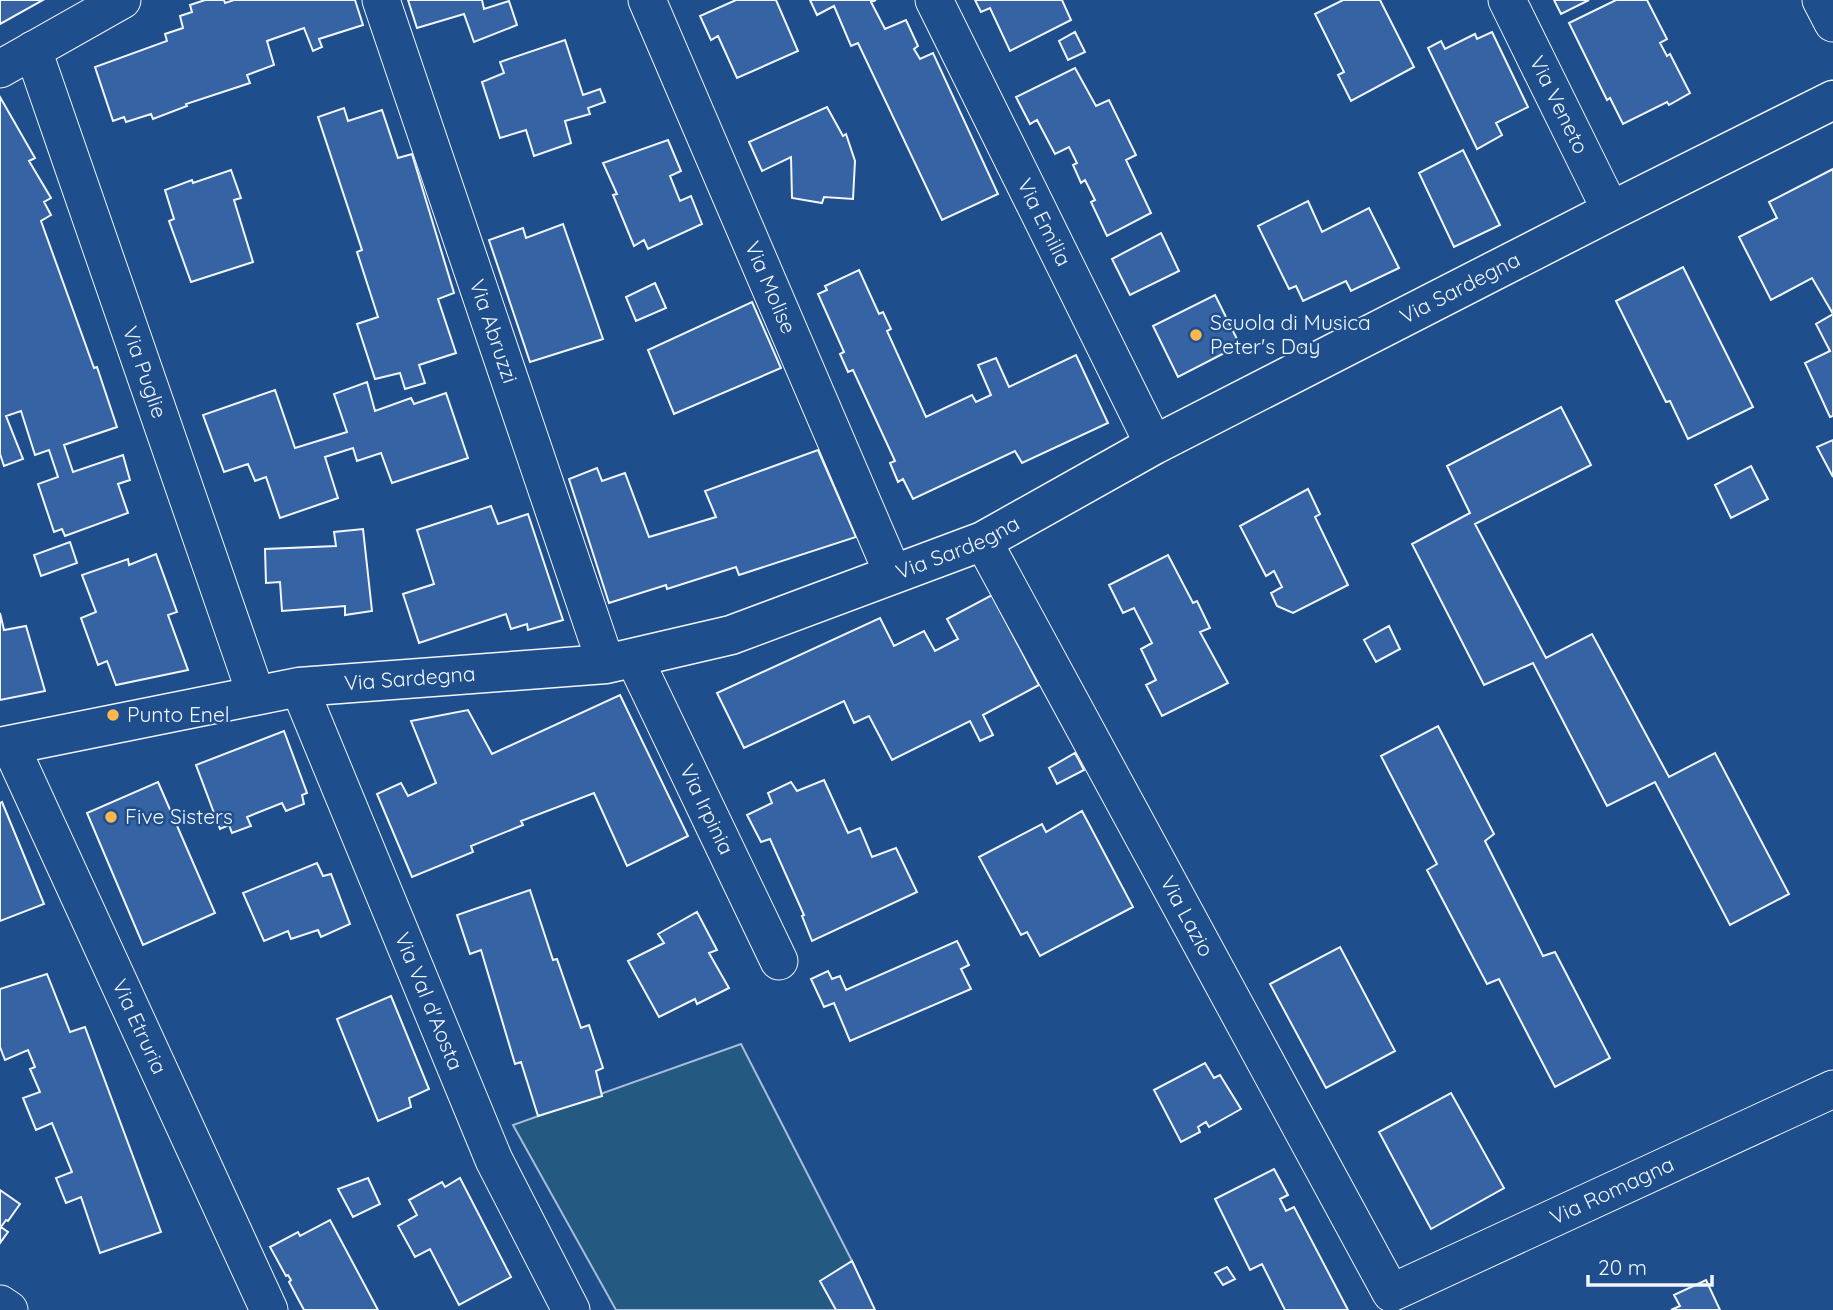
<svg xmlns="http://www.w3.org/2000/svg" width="1833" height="1310" font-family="Quicksand,sans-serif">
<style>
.green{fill:#245a82;stroke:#a8bbd7;stroke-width:2}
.building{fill:#3563a3;stroke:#f2f6ff;stroke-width:2}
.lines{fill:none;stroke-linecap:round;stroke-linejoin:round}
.minor-casing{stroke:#f2f6ff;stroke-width:39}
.tertiary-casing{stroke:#f2f6ff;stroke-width:41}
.minor{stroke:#1f4e8c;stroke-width:37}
.tertiary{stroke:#1f4e8c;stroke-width:38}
.poi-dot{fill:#ffb74d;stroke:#1f4e8c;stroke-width:2.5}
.labels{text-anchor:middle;stroke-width:5;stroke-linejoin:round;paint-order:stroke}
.street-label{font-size:21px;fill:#f2f6ff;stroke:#1f4e8c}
.poi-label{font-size:21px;fill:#f2f6ff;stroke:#1f4e8c;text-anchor:start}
</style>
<rect width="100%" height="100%" fill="#1f4e8c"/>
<path class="green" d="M741,1044L852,1261L874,1310H616L513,1125Z"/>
<path class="building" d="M0,0H43L0,24Z
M205,0H224L225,3L234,0H355L363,25L319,39L322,47L313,51L304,28L267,41L274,65L247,75L250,83L186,104L187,106L153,119L151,114L126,122L124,117L113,121L95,67L167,41L165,34L183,28L180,16L192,12L190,5Z
M408,0H482L484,9L509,1L517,25L474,42L464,14L417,28Z
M736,0H776L798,51L737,78L718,36L711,40L700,16Z
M810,0H876L871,2L885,29L906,20L918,46L914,49L920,59L933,53L998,194L942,220L858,43L851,46L834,6L817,15Z
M975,0H1062L1071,20L1010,51L990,8L981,12Z
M1343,0H1380L1414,67L1351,101L1338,75L1344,72L1315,14Z
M1554,0H1589L1561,14Z
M1616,0H1647L1667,39L1660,43L1667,56L1670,54L1690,93L1669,105L1667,102L1623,124L1610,98L1607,100L1569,23Z
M1075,32L1085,52L1068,60L1059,41Z
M1492,32L1528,107L1496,123L1502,135L1477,149L1428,48L1441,41L1445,49L1475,34L1477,39Z
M565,40L583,95L600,89L605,102L588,108L590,114L565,121L571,143L534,156L526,130L500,138L482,82L504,73L500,62Z
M1075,68L1096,106L1109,100L1136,155L1126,160L1151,213L1107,236L1091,202L1095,200L1085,180L1081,183L1073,165L1077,163L1069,147L1055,154L1037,120L1030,124L1016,97Z
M0,97L35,158L29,161L51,198L44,202L51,215L41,221L94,368L97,367L117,427L64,445L73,472L123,455L130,480L118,484L128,513L65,536L62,529L54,532L38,484L58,477L49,450L35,455L21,411L6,416L23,459L4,466L0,454Z
M827,107L843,136L846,134L855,161L853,199L824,197L822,203L792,198L791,157L762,171L749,142Z
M344,108L348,121L382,110L398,158L412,154L454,293L438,299L456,353L419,365L425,383L405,389L400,373L375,379L357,324L378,317L357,252L362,250L318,117Z
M668,140L681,171L670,176L680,201L691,196L702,224L648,249L644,240L634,246L613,195L617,194L603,163Z
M1463,150L1500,225L1454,247L1419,173Z
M1833,169V416L1830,417L1805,363L1830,351L1816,324L1833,314L1812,278L1771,300L1739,237L1777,218L1769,202Z
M231,170L241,198L234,200L253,262L191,282L169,221L174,219L165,190L192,180L193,183Z
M1308,201L1322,232L1369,208L1399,268L1351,291L1346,281L1303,301L1296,286L1289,289L1258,226Z
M563,224L603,339L530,362L489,240L523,228L526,238Z
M1161,233L1179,271L1130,295L1112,259Z
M1683,267L1753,407L1688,439L1670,401L1666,402L1616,301Z
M859,270L879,314L883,312L891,329L887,331L926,417L972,395L976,402L991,395L978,365L996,358L1009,387L1076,355L1108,423L1022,463L1015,451L913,499L903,479L898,482L890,463L895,461L853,370L848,372L840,354L844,352L818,294L827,290L825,286Z
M655,283L666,308L636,321L626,297Z
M1215,295L1240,345L1178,377L1153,326Z
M752,302L781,368L674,414L648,350Z
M367,382L375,411L411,398L414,404L446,393L468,458L392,483L381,453L357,461L353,448L325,457L338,498L280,518L266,477L255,481L248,464L224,472L203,415L275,390L295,448L347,432L334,394Z
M1561,407L1591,465L1475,524L1546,658L1592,634L1669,777L1715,753L1789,894L1730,925L1655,782L1607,806L1533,663L1484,685L1412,544L1470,513L1447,466Z
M1833,440V477L1817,447Z
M818,450L856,537L739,575L736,567L667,589L666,585L609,603L569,479L597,468L602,481L625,473L649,537L716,517L705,491Z
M1751,466L1768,499L1731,518L1715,485Z
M1308,489L1320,514L1315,517L1348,585L1293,613L1277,606L1271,593L1282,587L1274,571L1266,576L1240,526Z
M491,506L498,524L528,514L563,620L528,630L527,624L511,629L506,614L419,643L403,594L434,584L417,530Z
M363,529L372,611L345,615V606L282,611L280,582L266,583L265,549L336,546L334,532Z
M70,542L77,563L41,576L34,555Z
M156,554L177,612L168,615L188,670L116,685L107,661L98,665L81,618L96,612L82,575L128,559L129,565Z
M1168,555L1193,603L1197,601L1210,628L1200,632L1228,683L1162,716L1146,685L1156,680L1141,649L1152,643L1134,608L1123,613L1109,585Z
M992,595L1039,685L983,715L993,735L980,741L970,721L892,760L869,716L854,723L844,701L744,748L717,693L880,618L894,646L924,631L935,651L958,639L947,619Z
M0,613L4,630L26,626L45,691L0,700Z
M1389,626L1400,649L1376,662L1364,640Z
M620,695L688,836L627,866L594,793L521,821L523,825L471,846L473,852L412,877L377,794L401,783L408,796L436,783L411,721L468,710L492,754Z
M1438,726L1494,834L1485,841L1543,956L1555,952L1610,1058L1555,1087L1499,979L1487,984L1427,870L1437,864L1381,756Z
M284,731L307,793L302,795L304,804L286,811L282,803L247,817L251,826L232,833L229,825L220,829L196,765Z
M1075,753L1084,770L1057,784L1049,768Z
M824,780L848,833L860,828L872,857L896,848L917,892L812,941L802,916L804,915L770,839L761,842L747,815L772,803L768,793L791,782L797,791Z
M158,782L215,913L143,945L87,813Z
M2,802L44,904L0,921V803Z
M1082,811L1133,907L1040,956L1027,932L1021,935L979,857L1042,824L1046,832Z
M317,863L323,876L331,874L350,924L321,937L318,930L291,939L288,931L264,941L243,893Z
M530,890L553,960L557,959L581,1028L589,1025L603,1068L596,1071L602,1096L538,1116L521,1062L515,1064L481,950L470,954L457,915Z
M697,912L717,950L709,953L729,988L697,1004L695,999L659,1017L628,961L664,943L658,934Z
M957,941L969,965L961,969L971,989L850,1041L834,1003L824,1007L811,979L828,971L832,979L840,976L846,990Z
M1340,947L1395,1051L1326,1088L1270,984Z
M47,974L70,1032L85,1027L161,1232L100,1253L81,1197L66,1203L56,1178L72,1172L52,1123L36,1130L23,1098L40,1092L30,1069L35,1067L28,1050L5,1060L0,1047V989Z
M391,996L429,1089L409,1098L411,1107L378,1121L337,1019Z
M1205,1063L1214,1078L1220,1075L1241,1109L1209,1127L1206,1122L1198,1127L1200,1132L1181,1142L1154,1090Z
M1451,1093L1504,1188L1431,1229L1379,1132Z
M1274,1169L1288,1195L1280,1199L1286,1211L1294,1207L1348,1310H1285L1262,1264L1250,1270L1215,1199Z
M368,1178L380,1204L353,1217L338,1189Z
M460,1178L511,1277L459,1305L430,1249L415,1257L398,1226L417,1215L409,1200L442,1182L445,1187Z
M0,1190L20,1204L8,1221L6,1220L1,1227L8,1232L0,1243Z
M330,1220L378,1310H304L289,1282L291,1280L288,1275L286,1276L270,1247L298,1232L300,1236Z
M852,1261L875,1310H836L820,1281Z
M1227,1267L1235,1279L1223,1285L1215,1273Z
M1706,1280L1720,1310H1671L1680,1306L1674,1295Z"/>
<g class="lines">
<defs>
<g id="minor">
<path id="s1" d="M381,0L606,664"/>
<path id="s2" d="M647,0L893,574"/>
<path id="s3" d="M934,0L1154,445"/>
<path id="s4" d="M1507,0L1611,211"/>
<path d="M1821,0L1833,23"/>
<path id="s5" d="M33,50L256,695"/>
<path d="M0,69L122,0"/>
<path id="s6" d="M983,541L1391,1293L1833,1089"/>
<path id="s7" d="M634,658L779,961"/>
<path id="s8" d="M299,687L494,1160L571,1310"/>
<path id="s9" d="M10,745L269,1310"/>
<path d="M0,1304L9,1310"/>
</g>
<g id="tertiary">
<path id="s10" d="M0,747L299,687L606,664L731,635L983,541L1154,445L1611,211L1833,100"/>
</g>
</defs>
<use href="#minor" class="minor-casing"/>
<use href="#tertiary" class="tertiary-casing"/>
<use href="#minor" class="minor"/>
<use href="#tertiary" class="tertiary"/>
</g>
<g class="poi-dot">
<circle cx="1196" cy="335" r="7"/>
<circle cx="113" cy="715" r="7"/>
<circle cx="111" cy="817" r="7"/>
</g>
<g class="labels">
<g class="street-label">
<text dy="7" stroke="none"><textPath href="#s4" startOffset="117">Via Veneto</textPath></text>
<text dy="7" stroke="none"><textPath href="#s3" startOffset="248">Via Emilia</textPath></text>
<text dy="7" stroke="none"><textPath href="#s2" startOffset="313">Via Molise</textPath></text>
<text dy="7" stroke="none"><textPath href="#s10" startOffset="1550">Via Sardegna</textPath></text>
<text dy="7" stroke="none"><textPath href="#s1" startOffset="350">Via Abruzzi</textPath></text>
<text dy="7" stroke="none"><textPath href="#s5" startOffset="341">Via Puglie</textPath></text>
<text dy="7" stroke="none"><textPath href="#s10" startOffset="984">Via Sardegna</textPath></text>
<text dy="7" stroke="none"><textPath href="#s10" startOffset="416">Via Sardegna</textPath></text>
<text dy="7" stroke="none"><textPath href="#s7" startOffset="168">Via Irpinia</textPath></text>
<text dy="7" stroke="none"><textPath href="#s6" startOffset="427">Via Lazio</textPath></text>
<text dy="7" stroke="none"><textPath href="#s8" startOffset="340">Via Val d'Aosta</textPath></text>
<text dy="7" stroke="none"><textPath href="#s9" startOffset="310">Via Etruria</textPath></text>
<text dy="7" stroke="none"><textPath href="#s6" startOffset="1099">Via Romagna</textPath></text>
</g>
<g class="poi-label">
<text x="1210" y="330">Scuola di Musica<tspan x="1210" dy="24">Peter's Day</tspan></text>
<text x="127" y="722">Punto Enel</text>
<text x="125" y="824">Five Sisters</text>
</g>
</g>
<path d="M1588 1275v10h124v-10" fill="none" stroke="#f2f6ff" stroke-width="3.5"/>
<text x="1598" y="1275" font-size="21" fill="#f2f6ff" stroke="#1f4e8c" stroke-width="5" paint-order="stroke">20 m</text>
</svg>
